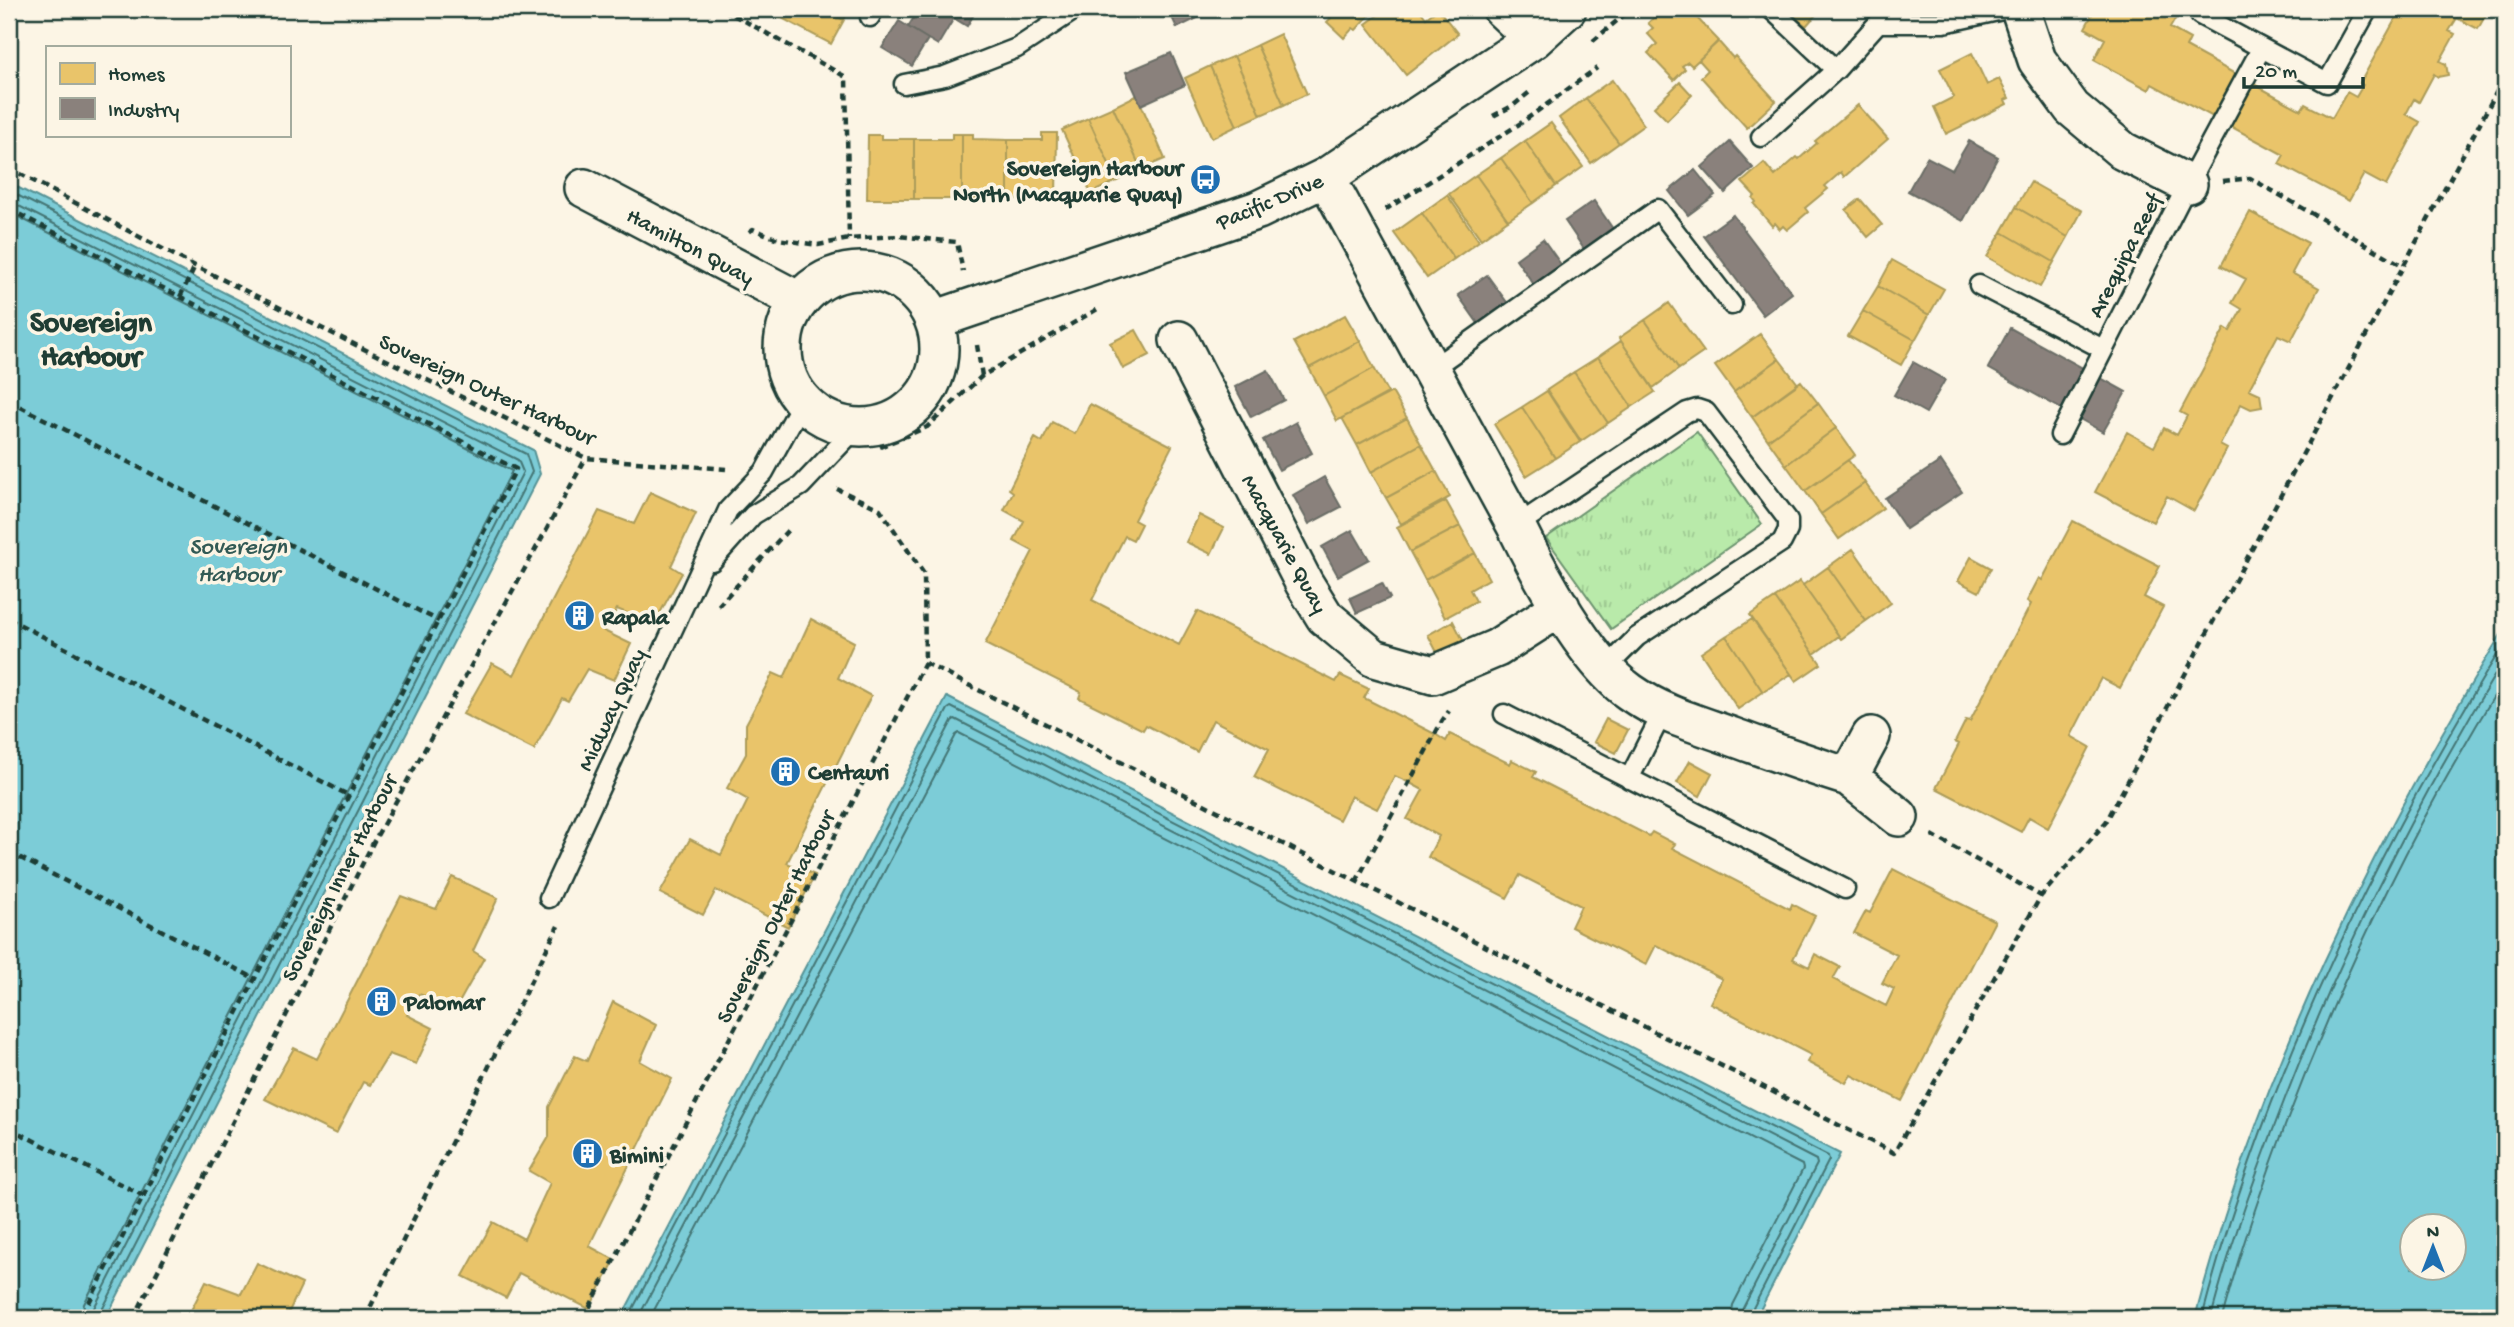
<svg xmlns="http://www.w3.org/2000/svg" width="2514" height="1327" font-family="'Gochi Hand',sans-serif">
<style>
.grass{fill:url(#grass-tufts);stroke:#6c946f;stroke-width:2}
.water{fill:#7cccd7;stroke:#579396;stroke-width:2;fill-rule:evenodd}
.homes{fill:#e9c46a;stroke:#ac9c5a;stroke-width:2}
.industry{fill:#8a817c;stroke:#6a6d66;stroke-width:2}
.lines{fill:none;stroke-linecap:round;stroke-linejoin:round}
.shore{stroke:#447675;stroke-width:2}
.lane-casing{stroke:#1f3d34;stroke-width:23}
.street-casing{stroke:#1f3d34;stroke-width:42}
.path{stroke:#1f3d34;stroke-width:4.5;stroke-dasharray:7 5;stroke-linecap:butt}
.lane{stroke:#fcf5e5;stroke-width:18}
.street{stroke:#fcf5e5;stroke-width:37}
.labels{text-anchor:middle;stroke-width:7;stroke-linejoin:round;paint-order:stroke}
.poi-label{font-size:23px;font-weight:bold;fill:#1f3d34;stroke:#fcf5e5;text-anchor:start}
.street-label{font-size:23px;fill:#1f3d34;stroke:#fcf5e5}
.water-label{font-size:24px;font-style:italic;fill:#325a55;stroke:#fcf5e5}
.district-label{font-size:30px;font-weight:bold;fill:#1f3d34;stroke:#fcf5e5}
</style>
<defs>
<pattern id="grass-tufts" width="24" height="20" patternUnits="userSpaceOnUse" patternTransform="scale(1.75)"><rect width="24" height="20" fill="#b9eaaa"/><path d="M3 7l-1-3M5 7V3M7 7l1-3M15 17l-1-3M17 17v-4M19 17l1-3" fill="none" stroke="#9fca93"/></pattern>
</defs>
<rect width="100%" height="100%" fill="#fcf5e5"/>
<filter id="ink" filterUnits="userSpaceOnUse"><feTurbulence type="fractalNoise" baseFrequency=".0143" numOctaves="2"/><feDisplacementMap in="SourceGraphic" scale="14" xChannelSelector="R" yChannelSelector="G"/><feConvolveMatrix kernelMatrix="1 2 1 2 8 2 1 2 1" color-interpolation-filters="sRGB"/></filter>
<g filter="url(#ink)">
<path class="grass" d="M1697,432L1762,524L1611,629L1546,538Z"/>
<path class="water" d="M9,183L533,450L540,474L106,1318H9Z
M2505,628V1318H2195C2259,1073 2372,843 2505,628ZM2412,1226H2454V1268H2412Z
M947,697L1840,1154L1756,1318H621Z"/>
<path class="homes" d="M772,9H821L844,20L831,44L770,12Z
M821,9H849L844,20Z
M1321,9H1375L1356,30L1353,28L1344,38L1327,22L1331,18Z
M1386,9H1419L1426,18L1438,9L1458,34L1406,75L1366,24Z
M1663,9H1706L1697,18L1719,41L1692,66L1688,62L1682,66L1685,69L1674,80L1648,53L1657,44L1647,33L1653,28L1648,23Z
M1786,9H1821L1806,26Z
M2095,9H2181L2170,28L2190,39L2186,47L2301,110L2305,104L2332,118L2347,92L2356,97L2363,85L2360,83L2401,9H2489L2478,29L2457,18L2449,31L2455,34L2440,61L2446,64L2448,75L2438,77L2434,74L2419,102L2414,99L2406,114L2420,122L2386,186L2364,174L2349,201L2279,164L2284,155L2152,84L2149,90L2094,60L2105,39L2085,28Z
M1280,34L1307,94L1284,105L1257,45Z
M1718,41L1733,58L1735,56L1776,101L1747,128L1701,77L1708,70L1699,60Z
M1257,45L1284,105L1261,115L1234,56Z
M1972,53L1987,85L1999,79L2009,98L2005,100L2007,104L1946,134L1934,107L1954,97L1940,69Z
M1234,56L1261,115L1237,126L1210,66Z
M1210,66L1237,126L1212,138L1185,78Z
M1612,80L1644,125L1619,143L1586,98Z
M1680,82L1692,95L1667,120L1654,107Z
M1137,95L1165,159L1141,169L1113,107Z
M1586,98L1619,143L1591,163L1559,118Z
M1858,105L1888,139L1844,177L1841,172L1825,186L1828,189L1805,208L1808,212L1787,230L1783,226L1780,229L1775,223L1772,226L1754,204L1756,202L1753,198L1755,196L1742,182L1764,163L1775,176L1797,157L1799,159L1817,143L1815,141Z
M1113,107L1141,169L1117,181L1088,118Z
M1088,118L1117,181L1091,193L1062,130Z
M1551,123L1583,167L1556,186L1525,141Z
M1042,133H1057L1056,199H1008V140H1042Z
M952,134H962V199H914V139H952Z
M962,134H973V139L1008,140V199H962Z
M868,135H881V139H914V199H867Z
M1525,141L1556,186L1533,203L1501,158Z
M1501,158L1533,203L1508,220L1476,175Z
M1476,175L1508,220L1481,239L1449,194Z
M2031,182L2082,211L2068,237L2016,207Z
M1447,195L1479,241L1454,259L1422,213Z
M1860,199L1882,225L1868,237L1846,210Z
M2016,207L2068,237L2054,262L2002,232Z
M2250,212L2308,243L2292,273L2319,288L2291,341L2278,335L2249,389L2260,394L2262,407L2251,409L2241,404L2220,445L2227,449L2194,511L2167,496L2153,522L2095,492L2127,432L2154,447L2164,428L2177,435L2187,416L2180,412L2225,328L2230,331L2242,309L2232,303L2246,279L2221,266Z
M1422,213L1454,259L1427,278L1394,233Z
M2002,232L2054,262L2040,287L1987,257Z
M1892,260L1944,289L1929,315L1878,286Z
M1878,286L1929,315L1915,340L1863,311Z
M1669,303L1704,352L1679,369L1645,320Z
M1863,311L1915,340L1901,365L1848,336Z
M1345,315L1360,341L1309,368L1294,342Z
M1645,320L1679,369L1653,388L1619,338Z
M1136,330L1150,355L1123,369L1110,343Z
M1760,334L1779,359L1734,392L1715,366Z
M1360,341L1374,368L1324,396L1309,368Z
M1621,341L1655,392L1632,407L1598,357Z
M1598,357L1632,407L1608,423L1574,372Z
M1779,359L1798,384L1752,417L1734,392Z
M1374,368L1388,393L1337,421L1324,396Z
M1574,372L1608,423L1581,441L1547,390Z
M1801,381L1818,403L1768,440L1752,417Z
M1547,391L1580,442L1555,458L1522,407Z
M1392,392L1407,418L1357,445L1342,418Z
M1818,403L1836,428L1786,465L1768,440Z
M1090,404L1172,446L1134,520L1141,524L1133,540L1125,536L1092,600L1179,645L1197,611L1336,682L1340,675L1369,689L1364,698L1435,734L1410,783L1395,776L1377,809L1351,796L1339,820L1254,777L1269,749L1213,720L1197,752L1146,725L1143,730L1079,698L1081,692L985,644L1033,551L1014,541L1024,521L1004,510L1013,492L1009,489L1035,438L1042,442L1052,422L1075,434Z
M1522,407L1555,458L1526,476L1494,424Z
M1407,418L1421,444L1371,472L1357,445Z
M1836,428L1855,455L1805,491L1786,465Z
M1421,444L1436,471L1386,498L1371,472Z
M1848,460L1865,483L1821,514L1805,491Z
M1436,471L1450,497L1401,524L1386,498Z
M1865,483L1883,508L1839,539L1821,514Z
M650,492L696,513L671,566L682,573L654,624L617,609L604,631L631,644L614,680L587,669L568,701L562,698L534,750L463,714L492,663L514,675L599,511L634,524Z
M1446,501L1460,526L1410,552L1397,527Z
M1199,515L1224,528L1211,554L1186,542Z
M2073,521L2160,566L2144,597L2163,607L2120,688L2101,678L2071,736L2090,747L2048,828L2029,817L2021,832L1936,788L1959,744L1955,742L1966,720L1970,721L2031,604L2027,601L2039,578L2042,580Z
M1460,526L1475,553L1425,580L1410,552Z
M1853,549L1891,603L1866,621L1828,567Z
M1475,553L1489,579L1470,590L1476,601L1445,618L1425,580Z
M1971,557L1991,568L1979,592L1958,581Z
M1828,567L1866,621L1841,639L1803,585Z
M1800,581L1839,636L1814,654L1775,598Z
M1775,598L1821,664L1796,681L1750,615Z
M811,619L854,642L838,678L871,696L787,863L815,875L788,927L716,890L703,915L660,893L690,839L721,855L748,800L727,788L746,754V724L773,673L784,678Z
M1752,619L1791,674L1763,692L1726,636Z
M1453,621L1465,644L1440,658L1428,635Z
M1726,636L1763,692L1738,709L1701,653Z
M1606,719L1628,730L1616,753L1594,742Z
M1435,734L1446,741L1450,734L1510,764L1512,760L1536,772L1533,777L1649,836L1652,832L1675,844L1672,848L1790,909L1792,904L1815,916L1793,959L1809,967L1815,954L1840,967L1833,979L1886,1006L1894,989L1882,983L1897,955L1854,933L1866,911L1870,913L1893,869L1995,921L1902,1101L1851,1075L1846,1083L1807,1062L1811,1055L1710,1003L1722,979L1656,945L1646,965L1571,927L1581,906L1520,875L1507,898L1428,857L1439,836L1407,819L1423,790L1410,783Z
M1690,761L1712,773L1700,796L1677,783Z
M452,877L498,898L473,951L484,958L456,1008L419,994L407,1015L433,1028L416,1064L389,1054L370,1085L363,1082L336,1134L265,1099L294,1048L317,1059L401,896L436,909Z
M613,1002L656,1025L640,1061L672,1079L589,1246L615,1260L589,1309L519,1273L506,1298L463,1276L493,1222L524,1239L550,1183L529,1171L549,1137V1107L575,1056L587,1061Z
M257,1263L302,1284L286,1318H187L206,1281L241,1294Z"/>
<path class="industry" d="M919,9H939L954,18L938,45L908,27Z
M939,9H977L967,26Z
M1168,9H1216L1177,28Z
M899,21L928,39L912,66L882,48Z
M1171,53L1185,85L1141,105L1126,72Z
M1969,141L1998,157L1963,221L1908,191L1927,157L1952,170Z
M1730,142L1753,168L1725,193L1702,167Z
M1695,170L1715,195L1688,215L1669,191Z
M1594,201L1613,229L1584,249L1565,221Z
M1733,215L1792,293L1763,315L1704,236Z
M1543,239L1562,266L1535,286L1516,259Z
M1487,275L1509,305L1480,326L1458,295Z
M2010,328L2126,392L2103,432L1988,368Z
M1913,362L1945,380L1926,413L1894,395Z
M1268,370L1284,400L1251,417L1235,387Z
M1296,422L1312,453L1279,470L1263,440Z
M1941,461L1962,492L1906,529L1885,498Z
M1324,477L1341,507L1309,524L1293,495Z
M1352,530L1369,559L1338,576L1322,547Z
M1382,583L1390,598L1357,613L1350,598Z"/>
<g class="lines">
<path class="shore" d="M9,191L526,454L532,472L101,1312V1318
M9,201L518,460L523,472L94,1308L92,1318
M9,212L512,471L84,1304L81,1318
M628,1318L948,709L951,707L1828,1156L1829,1160L1751,1312L1750,1318
M638,1318L952,721L955,719L1816,1160L1817,1164L1743,1308L1741,1318
M650,1318L956,735L959,733L1802,1165L1803,1169L1733,1305L1731,1318
M2202,1318C2264,1080 2376,850 2505,642
M2211,1318C2228,1252 2251,1187 2276,1122C2337,960 2414,806 2505,658
M2222,1318C2239,1253 2261,1190 2285,1126C2344,970 2417,820 2505,678"/>
<defs>
<path id="lane" d="M2203,9L2200,15L2327,83L2368,9
M870,17L874,9
M1836,70L1878,23H1944L2007,9
M904,84L945,76L1017,48L1076,9
M1761,137L1836,70L1771,9
M1979,285L2103,349
M1430,370L1658,209L1732,305
M2060,435L2188,184L2261,49
M1516,526L1687,412L1697,409L1706,412L1788,520V530L1782,542L1637,637L1606,668
M712,561L753,515L801,486L857,427
M1504,714L1845,889
M1629,779L1663,712
M549,898L728,510L764,472L803,401"/>
<path id="street" d="M1502,9L1534,39
M2020,9L2037,60L2072,108L2123,151L2188,184
M1326,177L1516,526C1540,575 1586,661 1630,692C1661,714 1697,724 1733,737C1772,751 1809,765 1849,777
M584,188L799,301
M783 349a78 78 0 1 1 156 0a78 78 0 1 1-156 0Z
M934,320L1258,210L1326,177L1534,39L1567,9
M1179,340L1304,583L1325,617L1374,658L1433,675L1497,648L1561,607
M1871,736L1849,777L1899,817"/>
</defs>
<use href="#lane" class="lane-casing"/>
<use href="#street" class="street-casing"/>
<path class="path" d="M723,9L846,77L849,239
M1593,41L1631,9
M1493,116L1514,105L1532,90
M9,168L195,266L586,458L726,469
M2223,181L2250,178L2402,265
M9,209L516,469L81,1318
M1385,210L1521,123L1597,68
M749,232L753,229L778,239L818,245L849,239L898,236L957,242L963,272
M180,297L195,266
M977,345L982,376
M9,401L439,621
M880,447L927,427L982,376L1101,307
M718,606L788,530
M9,619L350,796
M925,663L1894,1153L2041,896L2106,822L2505,76
M1932,835L2041,896
M9,852L256,979
M1356,882L1442,721L1449,711
M9,1128L144,1196
M134,1318L374,841L586,458
M365,1318L558,926
M584,1318L925,663L924,574L880,509L837,489"/>
<use href="#lane" class="lane"/>
<use href="#street" class="street"/>
</g>
</g>
<defs>
<symbol id="bus-disc" viewBox="-11 -11 22 22"><circle r="9.5" fill="#1f6fb2" stroke="#fcf5e5"/><path d="M-5-6H5V4H4V6H2V4H-2V6H-4V4H-5ZM-3.5-4V0h7V-4ZM-3.5 1.2v1.5H-2V1.2ZM2 1.2v1.5H3.5V1.2Z" fill="#fff"/></symbol>
<symbol id="building-disc" viewBox="-11 -11 22 22"><circle r="9.5" fill="#1f6fb2" stroke="#fcf5e5"/><path d="M-4-6H4V6H1V3H-1V6H-4ZM-2.5-4.3h1.7v1.8h-1.7ZM.8-4.3h1.7v1.8H.8ZM-2.5-1h1.7V.8h-1.7ZM.8-1h1.7V.8H.8Z" fill="#fff"/></symbol>
</defs>
<g fill-rule="evenodd">
<use href="#bus-disc" x="1188" y="162" width="35" height="35"/>
<use href="#building-disc" x="562" y="598" width="35" height="35"/>
<use href="#building-disc" x="768" y="754" width="35" height="35"/>
<use href="#building-disc" x="364" y="984" width="35" height="35"/>
<use href="#building-disc" x="570" y="1136" width="35" height="35"/>
</g>
<g class="labels">
<g class="poi-label">
<text x="1183" y="175" text-anchor="end">Sovereign Harbour<tspan x="1183" dy="26">North (Macquarie Quay)</tspan></text>
<text x="602" y="624">Rapala</text>
<text x="808" y="779">Centauri</text>
<text x="404" y="1009">Palomar</text>
<text x="610" y="1162">Bimini</text>
</g>
<g class="street-label">
<text transform="translate(1269 200) rotate(-23)" y="8">Pacific Drive</text>
<text transform="translate(691 245) rotate(28)" y="8">Hamilton Quay</text>
<text transform="translate(2123 255) rotate(-63)" y="8">Arequipa Reef</text>
<text transform="translate(488 388) rotate(25)" y="8">Sovereign Outer Harbour</text>
<text transform="translate(1286 543) rotate(61)" y="8">Macquarie Quay</text>
<text transform="translate(610 709) rotate(-65)" y="8">Midway Quay</text>
<text transform="translate(338 877) rotate(-63)" y="8">Sovereign Inner Harbour</text>
<text transform="translate(774 916) rotate(-63)" y="8">Sovereign Outer Harbour</text>
</g>
<g class="water-label">
<text x="238" y="553">Sovereign<tspan x="238" dy="28">Harbour</tspan></text>
</g>
<g class="district-label">
<text x="91" y="331">Sovereign<tspan x="91" dy="34">Harbour</tspan></text>
</g>
</g>
<rect width="2514" height="1327" fill="none" stroke="#fcf5e5" stroke-width="35"/>
<rect x="18" y="18" width="2479" height="1292" fill="none" stroke="#1f3d34" stroke-width="2.5" filter="url(#ink)"/>
<rect x="46" y="46" width="245" height="91" fill="#fcf5e5" stroke="#a4ab9e" stroke-width="2"/>
<rect x="60" y="63" width="35" height="21" fill="#e9c46a" stroke="#a4ab9e" stroke-width="2"/>
<text x="108" y="80" font-size="21" fill="#1f3d34">Homes</text>
<rect x="60" y="98" width="35" height="21" fill="#8a817c" stroke="#a4ab9e" stroke-width="2"/>
<text x="108" y="116" font-size="21" fill="#1f3d34">Industry</text>
<g transform="translate(2433 1247)"><circle r="33" fill="#fcf5e5" stroke="#a4ab9e" stroke-width="2"/>
<path d="M0-5L12 26L0 18L-12 26Z" fill="#1f6fb2"/>
<text y="-10" font-size="19" font-weight="bold" text-anchor="middle" fill="#1f3d34">N</text>
</g>
<path d="M2244 77v10h119v-10" fill="none" stroke="#1f3d34" stroke-width="3.5"/>
<text x="2255" y="77" font-size="21" fill="#1f3d34" stroke="#fcf5e5" stroke-width="5" paint-order="stroke">20 m</text>
</svg>
